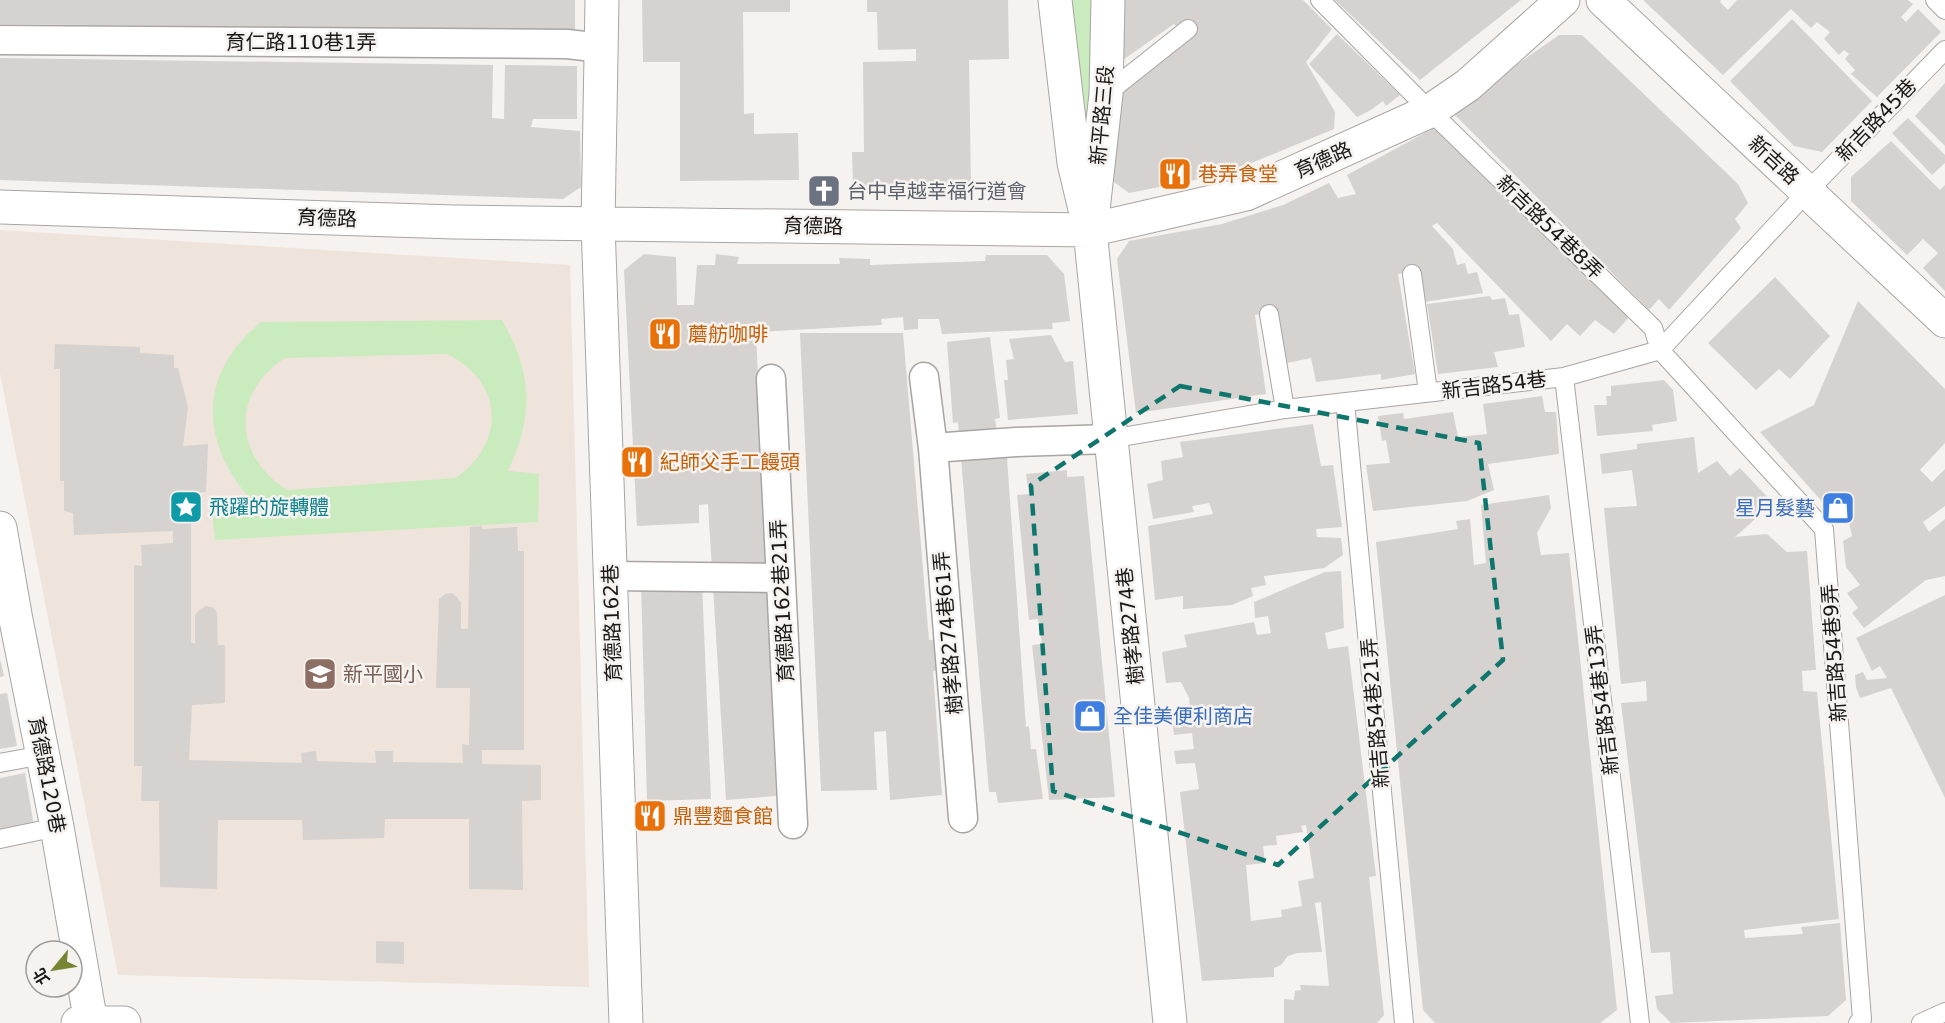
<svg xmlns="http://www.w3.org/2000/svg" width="1945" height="1023" font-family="'DejaVu Sans','Noto Sans TC',sans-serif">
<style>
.built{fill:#eee4db}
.green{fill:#caebbd;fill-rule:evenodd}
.building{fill:#d5d2cf;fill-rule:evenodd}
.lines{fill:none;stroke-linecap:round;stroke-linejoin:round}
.service-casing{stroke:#a8a5a2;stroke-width:20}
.pedestrian-casing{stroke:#a8a5a2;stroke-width:31}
.minor-casing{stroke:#a8a5a2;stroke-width:35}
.service{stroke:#fff;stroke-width:18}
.pedestrian{stroke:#fff;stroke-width:28}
.minor{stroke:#fff;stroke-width:33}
.marked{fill:none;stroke:#0f766e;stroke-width:4.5;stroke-dasharray:12 8;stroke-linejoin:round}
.labels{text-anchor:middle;stroke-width:5;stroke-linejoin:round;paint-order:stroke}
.street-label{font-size:20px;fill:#191817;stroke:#f6f2ef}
.food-label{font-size:20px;fill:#c56008;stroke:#f6f2ef;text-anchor:start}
.worship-label{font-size:20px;fill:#5b616d;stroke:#f6f2ef;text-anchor:start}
.culture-label{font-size:20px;fill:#0d838f;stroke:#f6f2ef;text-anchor:start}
.shop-label{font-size:20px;fill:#366cbe;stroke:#f6f2ef;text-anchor:end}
.education-label{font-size:20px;fill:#785e54;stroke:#f6f2ef;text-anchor:start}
</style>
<rect width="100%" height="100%" fill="#f6f2ef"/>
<path class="built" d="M0,230L570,265L589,987L118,975L0,373Z"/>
<path class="green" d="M1069,0H1096L1087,128L1082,121Z
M502,320C533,374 534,415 508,471L539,474L538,522L215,540L211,499L247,495C198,436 201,371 261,322ZM447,354C503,381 507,442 456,478L287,490C233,455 231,393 285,358Z"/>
<path class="building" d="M0,0H575V30L0,24Z
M642,0H790V12H743L744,114L754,113V134L798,133L799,180L680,181V62H643Z
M867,0H1008L1009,59L969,60L971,186L853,188L852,152H864L863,62L916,61V49L878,50L877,12H867Z
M1120,0H1303L1332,29L1306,62L1335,112L1334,129L1225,174L1129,193L1111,180L1117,93L1197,30L1190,19L1178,28L1174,24L1120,62Z
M1335,0H1521L1420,80Z
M1643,0H1721L1720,2L1728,10L1737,0H1908L1913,4L1901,17L1906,22L1918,9L1941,32L1877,97L1851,74L1855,70L1845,59L1849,54L1844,50L1839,55L1824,39L1830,32L1817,22L1811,28L1791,9L1723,75Z
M1792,19L1872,101L1822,152L1794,146L1730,81Z
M1337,34L1400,95L1386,106L1383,101L1371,110L1357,117L1309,64Z
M1559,35H1582L1738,184L1748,203L1735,219L1741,228L1669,310L1659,299L1649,310L1454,114L1483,88Z
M0,58L493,65L492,118L504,119L505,65L577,66V119H533L531,127L580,131L581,187L563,199L0,180Z
M1945,83V146L1915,116Z
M1908,118L1945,155V163L1932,175L1892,133Z
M1434,128L1629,317L1614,334L1595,320L1580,336L1567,324L1551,341L1437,223L1432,226L1453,249L1457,265L1465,263L1468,274L1477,272L1483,293L1424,302L1418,270L1398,274L1415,374L1381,380V374L1316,382L1311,358L1287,363L1277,310L1255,315L1266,394L1136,413L1117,259L1129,241L1222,224L1283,205L1329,183L1338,198L1356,194L1347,175Z
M1891,141L1940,190L1945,185V291L1923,268L1938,253L1923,239L1907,255L1851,201V177Z
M644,254L676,257L677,305H694L697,265H715L716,254L739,257L737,264H840L839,258L870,259V265L985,261L986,255H1047L1064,274L1070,321L1052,323L1053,329L942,334L939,319H918V329L904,330L903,317L881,319L882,325L756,332L776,796L726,800L708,504L699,505V523L637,526L624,270Z
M1775,277L1830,336L1790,379L1779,369L1756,390L1708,343Z
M1490,296L1492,300L1505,298L1509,315L1519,314L1525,347L1494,352L1498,367L1438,374L1427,304Z
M1858,301L1945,389V443L1920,470L1932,482L1945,469V506L1923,522L1929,532L1945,519V576L1926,580L1864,628L1852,613L1858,608L1847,593L1860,585L1846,567L1843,541L1852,536L1849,522L1835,516L1760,432L1814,405Z
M800,333H903L929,640L946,639L948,669L933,671L942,795L890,800L886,731L874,732L877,790L821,791Z
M1051,335L1065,362L1073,361L1078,414L1008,420L1004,380H1008L1006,360L1014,359L1009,339Z
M990,337L1000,418L995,419L1001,457L1007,458L1026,727L1029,726L1031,749H1036L1043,799L998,803L996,792H989L958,422L953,423L947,342Z
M55,344L140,347V353L174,355V368H178L188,407L183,446L208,444L206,492L191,494V643H195V615L200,609L206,606L214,608L217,613L218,645H225V703L192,705L189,760L302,763L301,753L316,751L317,761L376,763L375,751H393V762L463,763L462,744L469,745L470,688H436L439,599L445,594L452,593L457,597L461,603V629H468L470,527L482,526V529L517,527L518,551H524V750H482V764L541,765V800L522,801L523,890L469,889V819H385L384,838L303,840L302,820H218L217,889L160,887L159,801H141L142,766H134V565L142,566L141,545L173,543V531L74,535L73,513L64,511V481H60V369H54Z
M1664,380L1673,390L1677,421L1652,425L1653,431L1597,436L1594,405H1607L1606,396H1611V386Z
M1542,396L1545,412H1556L1559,454L1488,464L1494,490L1467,501L1373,511L1366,465L1390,463L1386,440L1382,441L1378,416L1403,413L1404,419L1453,412L1458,437L1487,434L1483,404Z
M1313,424L1321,466L1333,465L1342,527L1316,529L1317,537L1341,538L1343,555L1324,568L1264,576L1266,585L1251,588L1253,596L1232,605L1183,609V596L1155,600L1148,526L1213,514L1209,503L1192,506L1194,512L1153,519L1147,484L1163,480L1161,461L1183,457L1180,442Z
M1694,437L1698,473L1717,461L1730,476L1740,468L1773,503L1735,537L1767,534L1787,552L1807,551L1816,670L1802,671L1803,691L1817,692L1839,919L1744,930L1745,938L1803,934L1801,927L1840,923L1846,1000L1828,1016L1671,1023L1657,1009L1655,996L1673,994L1670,952L1651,953L1621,703L1647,701L1646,681L1621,684L1604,508L1637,506L1632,470L1602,474L1600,454L1637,449V444Z
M1067,470V477L1084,476L1115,797L1049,800L1032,645L1042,644L1038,619L1029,620L1017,495L1029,494L1026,474Z
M1549,495L1551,508L1537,533L1541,555L1569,553L1617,1010L1600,1023H1435L1423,1010L1376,542L1458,529L1456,521L1470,519L1474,565L1486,563L1481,505Z
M1341,571L1344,628L1325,633L1328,649L1348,646L1376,876L1369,877L1384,1015L1377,1023H1284V999L1294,1000L1295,991L1301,990L1300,985L1329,986L1321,902L1315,903L1322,952L1297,953L1288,956L1281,965L1274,968V977L1202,981L1180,792L1199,789L1195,763L1176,764L1174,751L1194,749L1192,733L1174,735L1171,712L1190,710L1189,698L1181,682L1166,683L1162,652L1187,647L1184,635L1254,622L1257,635L1271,633L1268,616L1255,618L1254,602L1325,572ZM1306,825L1314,878L1298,881L1302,906L1281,910L1282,917L1251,921L1246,865L1265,863L1263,846L1277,845L1276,836L1303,832L1301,826Z
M702,582L711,799L647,801L641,583Z
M1945,595V798L1891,688L1860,698L1856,687L1855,675L1863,672L1867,680L1887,678L1880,666L1872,671L1856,638Z
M0,659L4,676L0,677Z
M7,693L17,746L0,749V694Z
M25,773L34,826L0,832V778Z
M376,941L404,942V964L376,963Z"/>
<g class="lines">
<defs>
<path id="service" d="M1320,0L1430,111L1653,328L1660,350L1824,529L1862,1019L1858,1023
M1935,0L1945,10
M1106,94L1188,29
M1412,274L1428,392
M1269,314L1285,409
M1564,377L1640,1023
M1345,402L1404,1023
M1110,439L1285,409L1564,377L1660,350L1808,191L1945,50
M0,763L43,755
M0,839L57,827
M1921,1023L1945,1012"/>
<path id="pedestrian" d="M0,40L567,44L602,48
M924,377L933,448L963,818
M771,379L793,824
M933,448L1016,442L1110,439
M611,576L781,578"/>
<path id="minor" d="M602,0L598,224L626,1023
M1055,0L1074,163L1090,230L1170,1023
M1603,0L1945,321
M0,207L454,222L1090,230L1246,194L1430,111L1468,85L1563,0
M1093,210L1106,94L1108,0
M0,528L16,620L57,827L91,1023
M78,1023H124"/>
</defs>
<use href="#service" class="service-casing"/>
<use href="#pedestrian" class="pedestrian-casing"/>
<use href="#minor" class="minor-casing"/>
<use href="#service" class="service"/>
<use href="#pedestrian" class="pedestrian"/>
<use href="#minor" class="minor"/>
</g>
<path class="marked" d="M1180,386L1479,443L1503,660L1278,865L1053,791L1031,485Z"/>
<defs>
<symbol id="restaurant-square" viewBox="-11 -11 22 22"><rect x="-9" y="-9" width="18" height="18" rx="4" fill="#e8710a" stroke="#f6f2ef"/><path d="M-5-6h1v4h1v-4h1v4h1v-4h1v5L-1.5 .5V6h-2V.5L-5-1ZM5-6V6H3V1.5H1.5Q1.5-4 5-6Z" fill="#fff"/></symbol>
<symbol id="church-square" viewBox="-11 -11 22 22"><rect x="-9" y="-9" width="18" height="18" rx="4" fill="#6b7280" stroke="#f6f2ef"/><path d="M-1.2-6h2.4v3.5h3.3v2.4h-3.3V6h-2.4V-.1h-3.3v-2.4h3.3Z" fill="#fff"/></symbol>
<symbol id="sight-square" viewBox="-11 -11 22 22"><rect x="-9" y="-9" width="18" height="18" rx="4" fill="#0f9aa8" stroke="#f6f2ef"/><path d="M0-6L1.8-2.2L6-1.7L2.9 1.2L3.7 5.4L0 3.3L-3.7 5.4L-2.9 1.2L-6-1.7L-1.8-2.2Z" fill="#fff"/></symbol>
<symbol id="shop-square" viewBox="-11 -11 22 22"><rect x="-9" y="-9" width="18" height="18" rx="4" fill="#3f7fe0" stroke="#f6f2ef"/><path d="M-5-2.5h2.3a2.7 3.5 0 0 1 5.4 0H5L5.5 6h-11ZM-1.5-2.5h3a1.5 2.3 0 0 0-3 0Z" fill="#fff"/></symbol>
<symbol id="school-square" viewBox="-11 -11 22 22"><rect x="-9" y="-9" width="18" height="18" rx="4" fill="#8d6e63" stroke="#f6f2ef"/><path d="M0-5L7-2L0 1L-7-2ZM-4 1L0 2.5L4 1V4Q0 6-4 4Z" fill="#fff"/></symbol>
</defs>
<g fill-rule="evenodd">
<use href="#restaurant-square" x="1156" y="155" width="38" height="38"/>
<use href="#church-square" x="805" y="172" width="38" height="38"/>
<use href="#restaurant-square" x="646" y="315" width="38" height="38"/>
<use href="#restaurant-square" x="618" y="443" width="38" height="38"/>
<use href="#sight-square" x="167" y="488" width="38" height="38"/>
<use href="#shop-square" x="1819" y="489" width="38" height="38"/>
<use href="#school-square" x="301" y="655" width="38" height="38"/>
<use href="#shop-square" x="1071" y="697" width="38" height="38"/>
<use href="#restaurant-square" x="631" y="797" width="38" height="38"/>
</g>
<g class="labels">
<g class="street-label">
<text x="301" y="49">育仁路110巷1弄</text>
<text transform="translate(1102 115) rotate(-85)" y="7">新平路三段</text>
<text transform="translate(1876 120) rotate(-46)" y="7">新吉路45巷</text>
<text transform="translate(1323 160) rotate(-24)" y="7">育德路</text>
<text transform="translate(1774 160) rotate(43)" y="7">新吉路</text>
<text transform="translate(327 218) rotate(2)" y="7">育德路</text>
<text transform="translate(813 226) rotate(1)" y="7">育德路</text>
<text transform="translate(1550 227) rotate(44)" y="7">新吉路54巷8弄</text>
<text transform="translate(1494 385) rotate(-7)" y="7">新吉路54巷</text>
<text transform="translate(782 601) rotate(-93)" y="7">育德路162巷21弄</text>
<text transform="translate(612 623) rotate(-92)" y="7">育德路162巷</text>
<text transform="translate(1130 626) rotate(-96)" y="7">樹孝路274巷</text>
<text transform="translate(948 633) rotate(-95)" y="7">樹孝路274巷61弄</text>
<text transform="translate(1834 653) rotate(-94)" y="7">新吉路54巷9弄</text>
<text transform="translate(1602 700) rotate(-97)" y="7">新吉路54巷13弄</text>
<text transform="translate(1375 713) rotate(-95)" y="7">新吉路54巷21弄</text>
<text transform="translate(47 775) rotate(79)" y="7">育德路120巷</text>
</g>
<g class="food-label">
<text x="1198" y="181">巷弄食堂</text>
<text x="688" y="341">蘑舫咖啡</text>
<text x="660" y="469">紀師父手工饅頭</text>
<text x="673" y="823">鼎豐麵食館</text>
</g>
<g class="worship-label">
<text x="847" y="198">台中卓越幸福行道會</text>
</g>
<g class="culture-label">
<text x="209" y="514">飛躍的旋轉體</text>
</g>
<g class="shop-label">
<text x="1815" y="515">星月髮藝</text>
<text x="1113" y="723" text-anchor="start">全佳美便利商店</text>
</g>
<g class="education-label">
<text x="343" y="681">新平國小</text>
</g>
</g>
<g transform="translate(54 969) rotate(240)"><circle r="28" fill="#f6f2ef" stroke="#9e9b99" stroke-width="1.5"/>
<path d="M0-4.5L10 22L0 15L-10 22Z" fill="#758534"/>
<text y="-9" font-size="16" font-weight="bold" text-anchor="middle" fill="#191817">北</text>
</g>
</svg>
